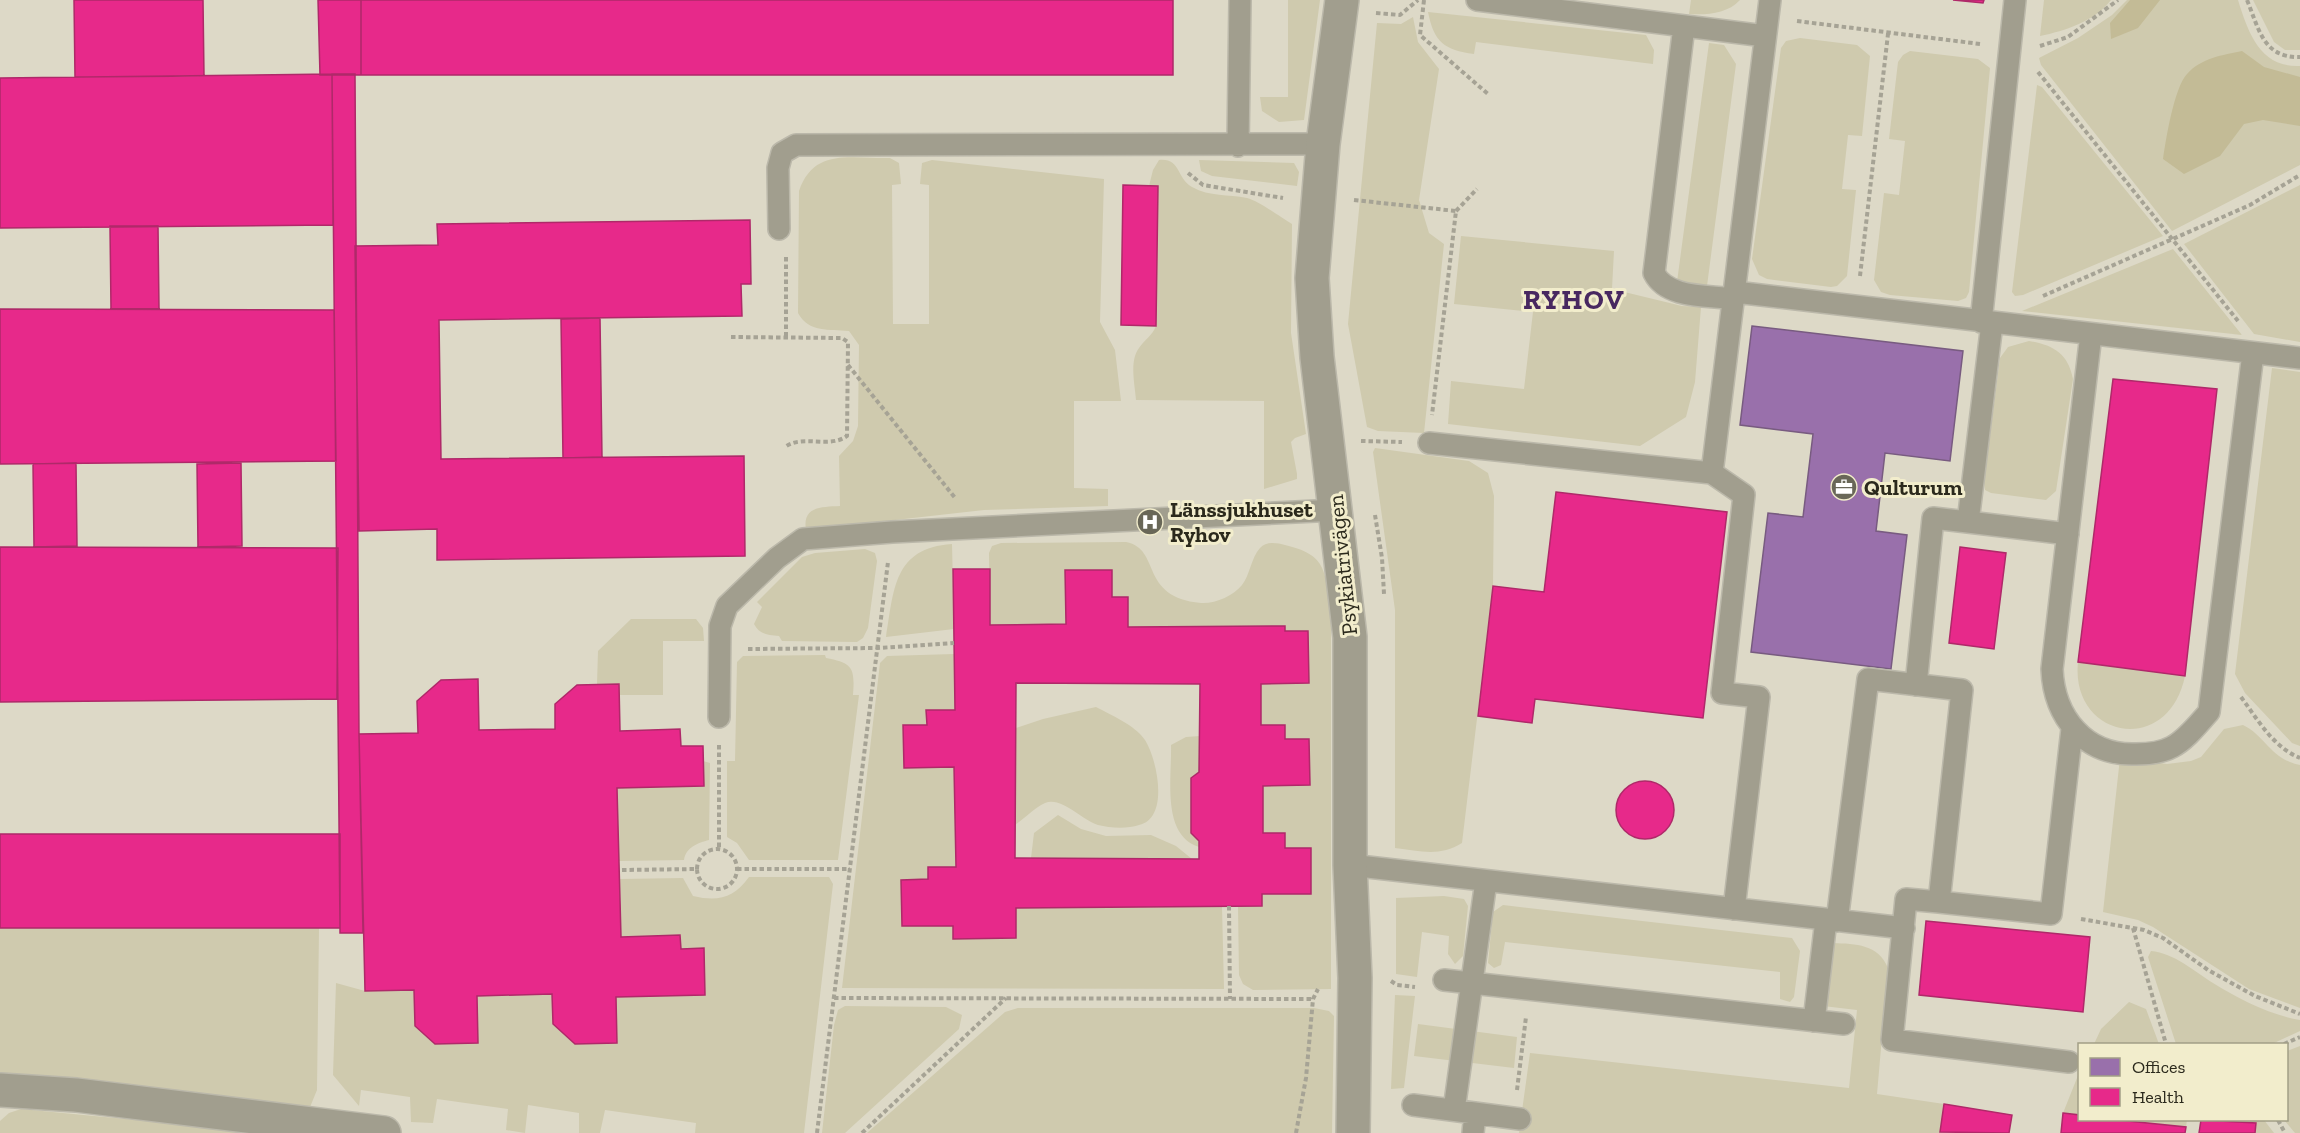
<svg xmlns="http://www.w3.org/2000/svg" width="2300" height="1133" font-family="'Zilla Slab',serif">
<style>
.green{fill:#cfcaae}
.forest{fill:#c3bb96}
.offices{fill:#9970ab;stroke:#785b80;stroke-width:1.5}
.health{fill:#e7298a;stroke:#af2969;stroke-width:1.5;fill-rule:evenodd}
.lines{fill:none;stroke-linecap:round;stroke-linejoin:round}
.lane-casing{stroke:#bbb8aa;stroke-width:24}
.street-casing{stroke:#bbb8aa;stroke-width:36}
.path{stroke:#a6a395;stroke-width:4;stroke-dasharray:4.5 3;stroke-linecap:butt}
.lane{stroke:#a19e8e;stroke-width:21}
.street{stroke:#a19e8e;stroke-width:33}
.labels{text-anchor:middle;stroke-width:6;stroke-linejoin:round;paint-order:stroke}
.poi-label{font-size:22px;font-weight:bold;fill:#2b291c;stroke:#f2edcc;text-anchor:start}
.street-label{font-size:22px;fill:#2b291c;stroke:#f2edcc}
.district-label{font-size:28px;font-weight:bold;letter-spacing:1.5px;fill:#482860;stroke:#f2edcc}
</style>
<rect width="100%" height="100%" fill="#ddd9c7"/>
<path class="green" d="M1288,0H1320L1304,120L1279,122L1262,111L1260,97H1288Z
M1691,0H1740C1727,14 1707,15 1689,14Z
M2044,0H2111C2095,21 2065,31 2040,36Z
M2127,0H2238C2248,32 2260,68 2300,66V165L2172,231L2041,65L2039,58L2078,38L2112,15Z
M2253,0H2300V50H2285L2274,42Z
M1428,12L1646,35L1654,50L1653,64L1476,42L1474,54C1444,50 1434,42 1428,12Z
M1413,17L1418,42L1439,69L1419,200L1429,233L1444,244L1424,433L1378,431L1367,427L1348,324L1377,23L1401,24Z
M1800,38L1857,45L1870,56L1862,136L1848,135L1842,189L1856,190L1847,276L1837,286L1831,287L1767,279L1759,275L1752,259L1781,48L1786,41Z
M1709,43L1724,45L1736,64L1707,286L1677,282Z
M1910,51L1978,59L1990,68L1969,292L1966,298L1958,301L1890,295L1881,292L1874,280L1884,193L1899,195L1905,141L1889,139L1898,62L1903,55Z
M2037,85L2042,87L2163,236L2023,295L2015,296L2012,292Z
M890,158L899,163L901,184L892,185L893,324H929V185L920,184L922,163L932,160L1104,179L1100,322L1115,350L1121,401H1074V488L1108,489V506L984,510L806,530C802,506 822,507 840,506L839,456L853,441L858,426L859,345L849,331C829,329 809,333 798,313L799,191C814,147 851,159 890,158Z
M1159,160C1181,158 1176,178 1192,187C1210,197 1228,194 1247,198C1259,201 1280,217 1292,224L1291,333L1306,434L1295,438L1291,442L1297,474V479L1264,489V401L1136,400C1135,385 1129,361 1139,348C1145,339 1152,336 1156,326L1158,186H1149L1153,170Z
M1199,160L1294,163L1299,172L1297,186L1212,176L1201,171Z
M2300,185V342L2254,334L2184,244Z
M1461,236L1614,251L1612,289L1682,306L1701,307L1695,382L1686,417L1640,446L1448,424L1451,381L1524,389L1533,312L1454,304Z
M2173,249L2242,335L2022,311Z
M2029,341C2053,345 2068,353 2073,379L2056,491L2046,500L1991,493L1985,490L1984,483L2000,358L2008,347Z
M2272,368L2300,372V746L2292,743L2245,693L2235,674Z
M1375,448L1469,461L1488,473L1494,496L1493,586L1462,843C1440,857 1420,851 1395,848V610L1373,452Z
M1126,542C1162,549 1138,597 1201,603C1215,604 1233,596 1242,585C1250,575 1251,558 1260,548C1266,541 1277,543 1285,545C1327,555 1324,570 1331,607V989L1253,990L1243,984L1239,975L1238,906H1262V894L1311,893V848H1285L1284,833H1263V786L1310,785L1309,740L1285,739L1261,725V684L1308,683V631H1285L1284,626L1128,627L1112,597V570H1066V624L990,625L989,553L992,546L1001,543Z
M952,544L954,629L886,637C894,590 893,548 952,544Z
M865,549L875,553L877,561L868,628L863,638L857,642L782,641L779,636C768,635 760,635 754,624L762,607L757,602L802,557L815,553Z
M631,619H696L703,628L704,641H663V695H619L618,684H597L598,651Z
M954,654L955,710H927V725L903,726L904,768L954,767L956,867H928V879L902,880V926H953V939L1016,938V908L1222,906L1224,989L842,988L880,663L887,656Z
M825,655L826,658C853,663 855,668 853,695H859L838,860H749L737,843L727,837V761H735L737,662L743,656Z
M2078,662L2185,676C2168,758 2070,738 2078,662Z
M1096,707C1111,715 1135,725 1145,740C1157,759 1170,818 1139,825C1127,829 1110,828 1098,825C1082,820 1061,796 1045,803C1034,808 1024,819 1015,825L1016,728L1043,719Z
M2243,725C2267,737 2270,759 2300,765V1008L2249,989L2153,927L2138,920L2103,912L2120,758L2167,764L2191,761L2201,757L2224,729Z
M1200,736L1199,772L1191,778V833L1199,841V847C1161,835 1172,778 1171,745L1186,737Z
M703,761L710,763L709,840C698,843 686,847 684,860L619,861L617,788L703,786Z
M1058,815L1081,829L1106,836L1151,835L1176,846L1192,859L1031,858L1034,833Z
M749,877H829L833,884L804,1133H695L696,1123L605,1110L600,1133H579V1113L528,1105L525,1133L506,1130L508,1109L437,1099L433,1123L411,1122L410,1097L361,1090L359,1106L333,1075L336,983L365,991L414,990L415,1026L478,1043L477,996L552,994L553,1024L575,1044L616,1043V997L704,995V948L681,949L680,935L621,937L620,879L683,878L693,896C718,902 734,898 749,877Z
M1444,896L1464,899L1468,906L1463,956L1455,964L1448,954L1449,936L1422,932L1417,977L1396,974V898Z
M1503,905L1792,938L1800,951L1794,997L1790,1002L1780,999V972L1505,942L1501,965L1494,968L1488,963L1493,912Z
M0,928H319L317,1090L308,1112L3,1076L0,1073Z
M1833,943C1856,944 1878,944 1888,968L1877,1094L1944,1104L1940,1132L1947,1133H1519L1530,1053L1849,1088L1857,1010L1823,1006Z
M2151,951C2174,953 2194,971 2213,983C2239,999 2270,1015 2300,1020V1031L2272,1044H2176L2148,957Z
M1395,995L1415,996L1404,1088L1391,1089Z
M2129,1002L2146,1009L2159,1044H2094L2101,1029Z
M845,1006L946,1007L962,1015L959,1029L845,1133H822L834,1025L838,1010Z
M1018,1008H1314L1329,1011L1334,1016L1332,1133H867L1005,1012Z
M1418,1024L1517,1037L1514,1068L1414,1056Z
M2300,1046V1133H2295L2284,1120H2286L2287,1051Z
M2079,1073V1115L2063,1113Z
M21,1109L271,1133H0V1121L9,1113Z
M2118,1120H2187L2186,1127Z
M2223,1120H2264L2274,1133H2255L2256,1123Z"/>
<path class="forest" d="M2130,0H2160L2138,28L2111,39L2110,23Z
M2242,51L2264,67L2300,77V126L2263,120L2244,124L2220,156L2184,174L2163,159C2166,139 2174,88 2187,74C2201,58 2223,55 2242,51Z"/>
<path class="offices" d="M1752,326L1963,351L1950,461L1885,453L1876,531L1907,535L1891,669L1751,652L1768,513L1803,517L1813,434L1740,425Z"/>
<path class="health" d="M74,0H203L204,76L75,77Z
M318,0H361V75H320Z
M361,0H1173V75H361Z
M1953,0H1984L1983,3Z
M332,74L333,225L0,228V78Z
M332,74H355L359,734L363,933H340V928Z
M1123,185L1158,186L1156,326L1121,325Z
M750,220L751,284H741L742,316L439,320L441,459L744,456L745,556L437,560V529L359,531L355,246L438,245L437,224Z
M110,226H158L159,309H111Z
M0,309L334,310L336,461L0,464Z
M600,318L602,457L563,458L561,319Z
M2113,379L2217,389L2185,676L2078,662Z
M76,463L77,546L34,547L33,464Z
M241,463L242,546L198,547L197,464Z
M1556,492L1727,512L1703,718L1535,699L1532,723L1478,716L1493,586L1544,592Z
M0,547L338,548L337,699L0,702Z
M1960,547L2006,553L1994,649L1949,643Z
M953,569H990V625L1066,624L1065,570H1112V597H1128V627L1285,626V631H1308L1309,683L1261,684V725H1285V739H1309L1310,785L1263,786V833H1285V848H1311V894H1262V906L1016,908V938L953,939V926H902L901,880L928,879V867H956L954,767L904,768L903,725H927L926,710H955ZM1016,683L1200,684L1199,772L1191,778V833L1199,841V859L1015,858Z
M478,679L479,730L555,729V704L577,685L619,684L620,731L680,729L681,746H703L704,786L617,788L621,937L680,935L681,949L704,948L705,995L616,997L617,1043L575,1044L553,1024L552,994L477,996L478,1043L435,1044L415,1026L414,990L365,991L359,734L418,733L417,701L441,680Z
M1616 810a29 29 0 1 1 58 0a29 29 0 1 1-58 0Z
M0,834H340V928H0Z
M1926,921L2090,937L2083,1012L1919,995Z
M1944,1104L2012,1115L2009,1133L1940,1132Z
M2063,1113L2080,1115V1120H2118L2186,1127L2185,1133H2061Z
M2201,1120L2256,1123L2255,1133H2199Z"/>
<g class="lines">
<defs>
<path id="lane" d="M1477,0L1765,36
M1684,26L1654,273C1667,299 1708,295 1734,299
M1238,146L1240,0
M779,229L778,168L782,153L796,145L1323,144
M1735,292L2300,358
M1981,322L2015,0
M1992,323L1968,522L2068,534
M2091,334L2052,669C2054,717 2085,756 2136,754C2148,754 2161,753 2172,747C2186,740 2199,723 2209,712L2253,353
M1429,443L1712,473L1770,0
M1712,473L1744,495L1722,693L1759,697L1734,909
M1916,685L1933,518L1968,522
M719,717L720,626L727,606L777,558L803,539L892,532L1336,510
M1350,865L1904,928
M1939,902L2051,914L2072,729
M1837,921L1868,679L1962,690L1939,902L1906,899L1892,1040L2069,1062
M1444,980L1844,1024
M1814,1021L1826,920
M1413,1105L1520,1119
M1454,1110L1486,881
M1473,1133L1475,1113"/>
<path id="street" d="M1342,0L1323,144L1312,278L1317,357L1350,637V865L1355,978L1353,1133
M0,1090L76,1095L384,1133"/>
</defs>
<use href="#lane" class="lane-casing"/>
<use href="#street" class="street-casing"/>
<path class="path" d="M1424,0L1420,35L1488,94
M2247,0C2259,29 2263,58 2300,57
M1376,13L1400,15L1418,0
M1797,21L1980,44
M2040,46L2068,37L2118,0
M2038,72L2238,321
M1188,173L1203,185L1283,198
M1354,200L1456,211L1432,415
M1456,211L1477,189
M786,257V337
M1860,276L1888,34
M2043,296L2250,205L2300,175
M731,337L842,338L848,342L847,436C829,449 803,434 785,447
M848,365L956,499
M1361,441L1402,442
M1375,515L1382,558L1384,594
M748,649L878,648L954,643
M2241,697C2258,720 2273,747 2300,758
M719,745V849
M697 869a20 20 0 1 1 40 0a20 20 0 1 1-40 0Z
M737,869H850
M622,870L697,869
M1229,906L1230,999
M2081,919L2144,930L2163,938L2208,970L2255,996L2300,1014
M2133,928L2166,1044
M1391,981L1397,985L1415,987
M834,998L1313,999
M2284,1044L2300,1037
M1517,1090L1526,1017
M2278,1120L2285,1133
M817,1133L888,562
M862,1133L1006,998
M1296,1133L1306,1078L1313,999L1318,989"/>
<use href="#lane" class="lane"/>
<use href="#street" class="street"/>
</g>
<defs>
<symbol id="office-disc" viewBox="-11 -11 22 22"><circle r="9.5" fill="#696758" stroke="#f2edcc"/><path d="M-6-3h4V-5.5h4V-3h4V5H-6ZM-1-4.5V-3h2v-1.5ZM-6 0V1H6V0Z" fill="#fff"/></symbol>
<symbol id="hospital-disc" viewBox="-11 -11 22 22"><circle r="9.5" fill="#696758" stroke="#f2edcc"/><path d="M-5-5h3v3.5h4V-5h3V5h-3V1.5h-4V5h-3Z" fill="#fff"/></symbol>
</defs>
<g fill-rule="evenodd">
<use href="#office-disc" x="1829" y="472" width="30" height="30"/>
<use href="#hospital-disc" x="1135" y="507" width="30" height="30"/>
</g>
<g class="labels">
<g class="poi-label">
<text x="1864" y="495">Qulturum</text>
<text x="1170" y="517">Länssjukhuset<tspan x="1170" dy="25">Ryhov</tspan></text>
</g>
<g class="street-label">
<text transform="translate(1342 565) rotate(-96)" y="8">Psykiatrivägen</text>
</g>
<g class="district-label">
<text x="1574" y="309">RYHOV</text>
</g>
</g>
<rect x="2078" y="1043" width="210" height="78" fill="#f2edcc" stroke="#a29f86" stroke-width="1.5"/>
<rect x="2090" y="1058" width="30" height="18" fill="#9970ab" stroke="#a29f86" stroke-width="1.5"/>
<text x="2132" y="1073" font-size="18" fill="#2b291c">Offices</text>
<rect x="2090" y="1088" width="30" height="18" fill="#e7298a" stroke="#a29f86" stroke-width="1.5"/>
<text x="2132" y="1103" font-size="18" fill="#2b291c">Health</text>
</svg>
